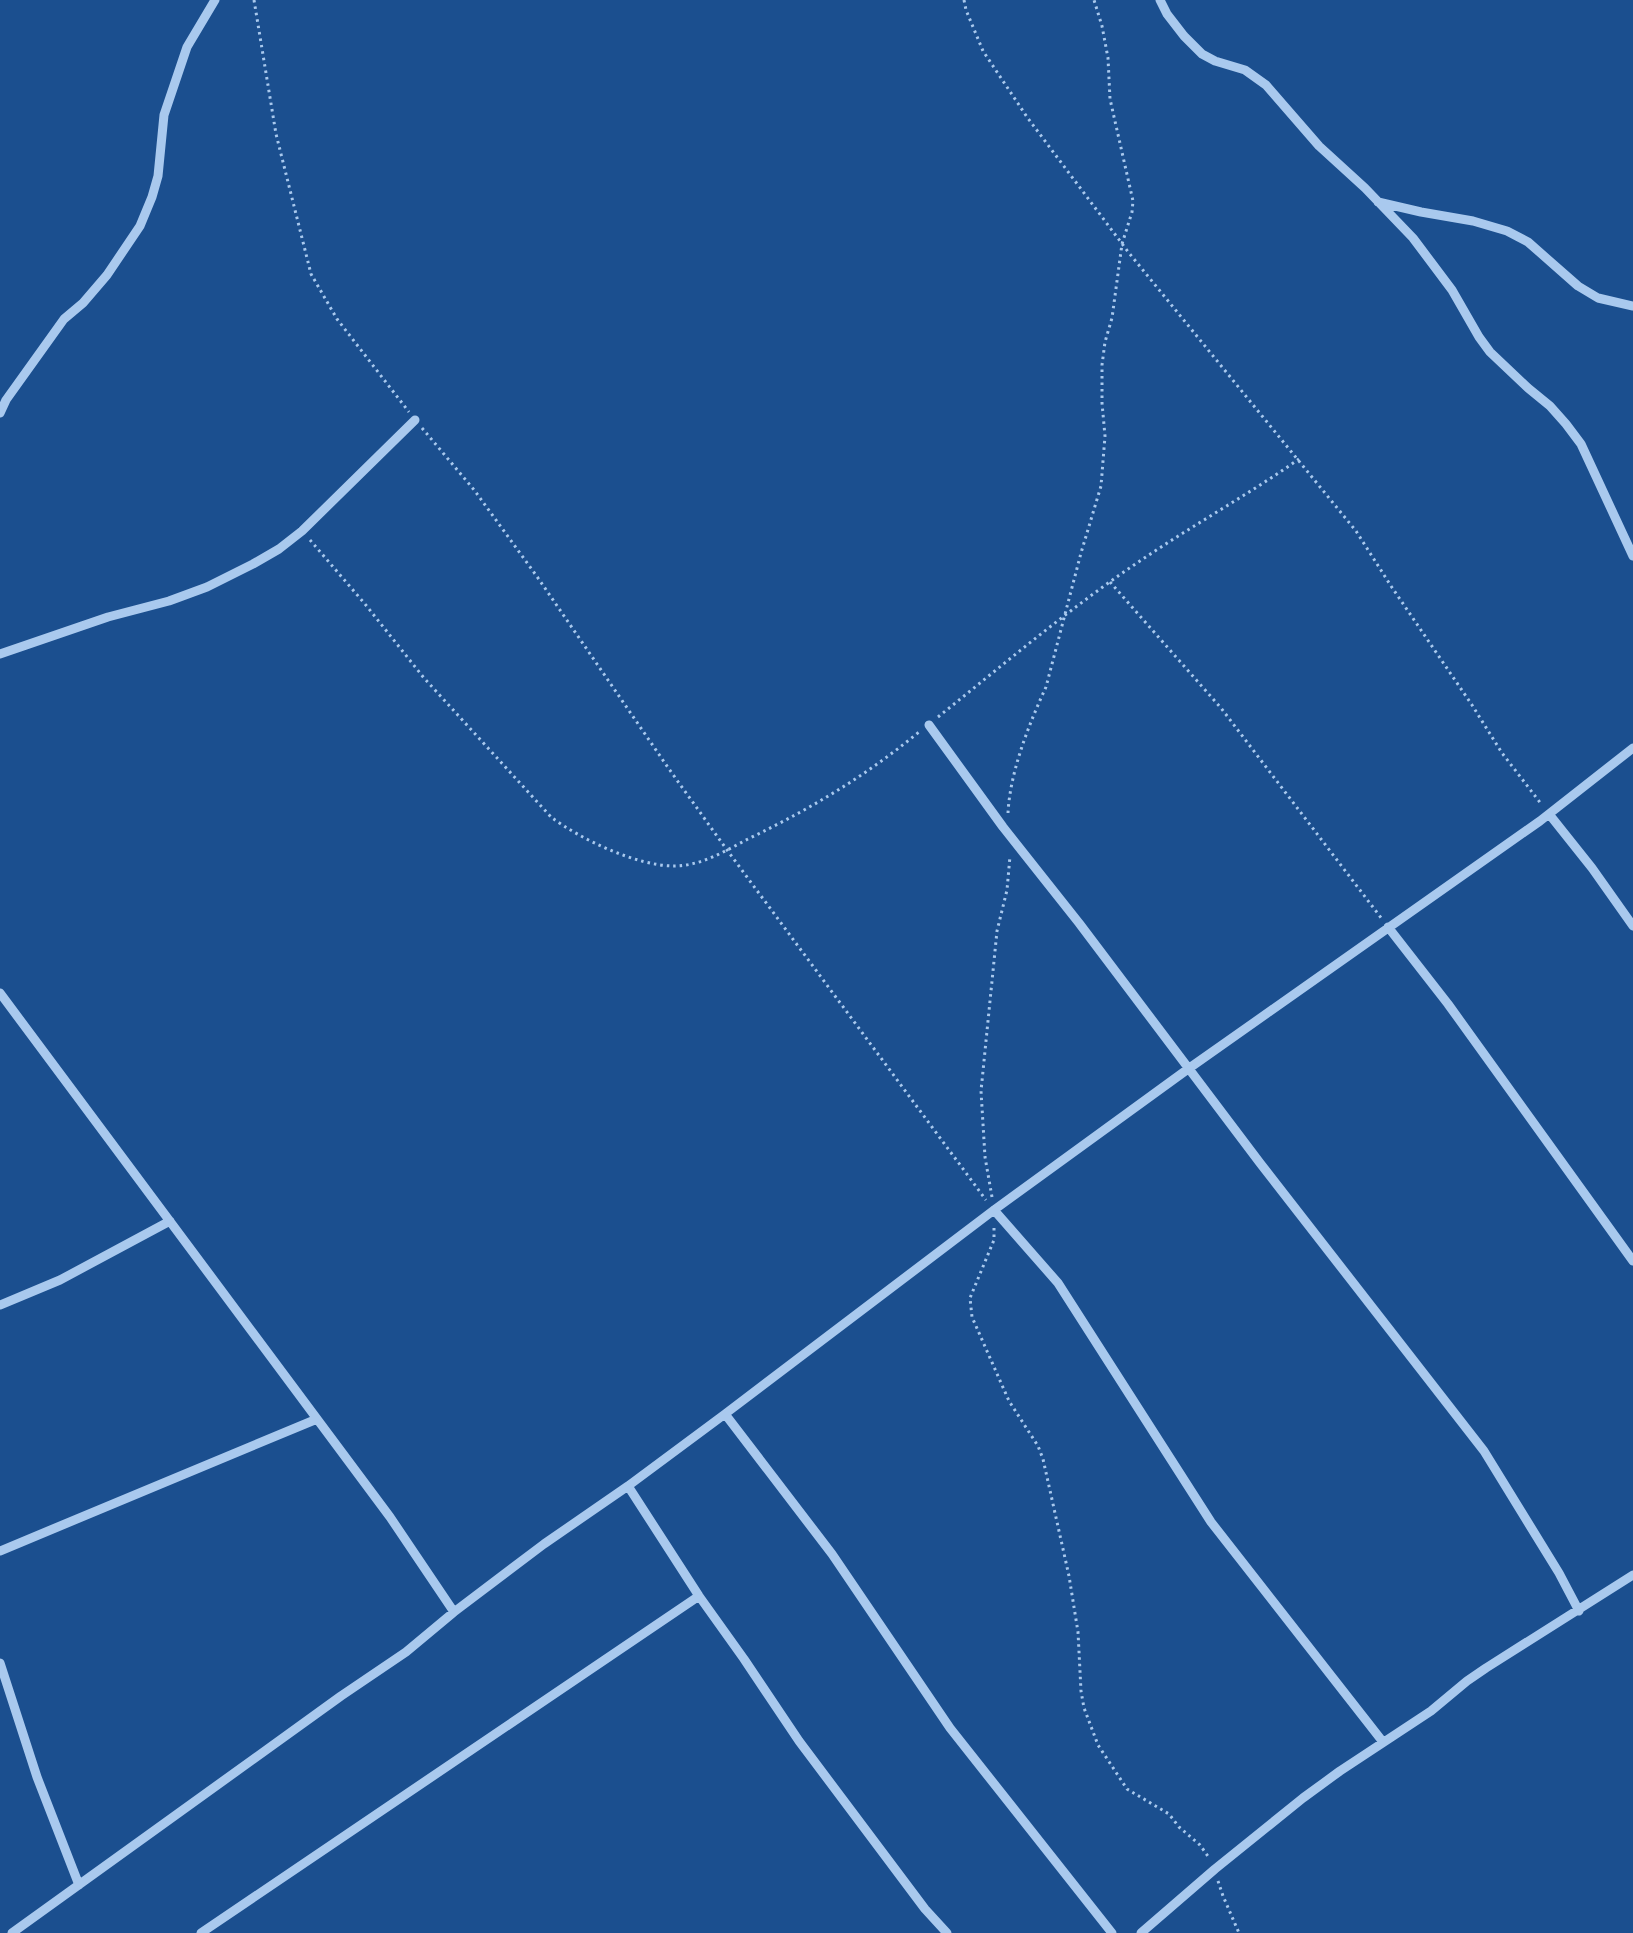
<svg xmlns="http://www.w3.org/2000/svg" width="1633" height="1933" font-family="'Sofia Sans Condensed',sans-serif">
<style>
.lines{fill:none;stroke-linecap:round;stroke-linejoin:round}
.path{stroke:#a9c9ee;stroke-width:3;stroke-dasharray:2.5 4;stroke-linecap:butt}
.minor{stroke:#a9c9ee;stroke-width:9}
</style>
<rect width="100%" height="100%" fill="#1b4f8f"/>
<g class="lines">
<path class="path" d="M254,0L276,134L311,274L337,319L409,412
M964,0L966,10L983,51L1027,117L1129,253L1356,531L1391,586L1472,705L1502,753L1542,805
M422,428L475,491L538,578L669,769L727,850L986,1200
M310,540L365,604L424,678L551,817C580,839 637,866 674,866C701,866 725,851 748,839C812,808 864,777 919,732
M1110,582L1221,708L1382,919
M938,717C1009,660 1078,601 1155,551C1202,520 1252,492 1299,459
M1008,813C1010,772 1029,724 1046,687L1081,553L1101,486L1105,436L1102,403V365L1105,342L1112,318L1122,244L1132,212L1133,201L1110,99L1108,58L1102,26L1094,0
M992,1197L985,1157L981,1091L997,931L1007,890L1010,856
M994,1228V1240L970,1298L972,1317L1009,1401L1038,1446L1043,1459L1069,1576L1078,1632L1081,1691L1084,1708L1098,1745L1127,1789L1169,1814L1179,1827L1200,1845L1210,1859
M1218,1881L1223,1896L1239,1933"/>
<path class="minor" d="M1160,0L1167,14L1184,36L1202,54L1215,61L1245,70L1266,85L1319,146L1365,188L1413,238L1452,290L1479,337L1490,352L1528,388L1550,406L1566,424L1581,444L1633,556
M1378,202L1421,212L1473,221L1507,231L1528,242L1578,286L1598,298L1633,306
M0,413L6,400L64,319L83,303L107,275L140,226L152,197L158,176L164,115L187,47L215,0
M0,654L108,617L169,601L207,587L253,564L279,549L302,531L415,420
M929,725L1003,827L1079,923L1260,1163L1484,1451L1559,1573L1579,1611
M1549,814L1592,868L1633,926
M1388,927L1448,1004L1633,1261
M0,993L390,1517L454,1612
M994,1210L1058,1283L1211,1522L1383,1742
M0,1305L60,1280L170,1221
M725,1414L832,1554L950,1728L1112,1933
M628,1486L699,1596L744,1659L799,1741L925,1909L947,1933
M0,1551L317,1419
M0,1663L37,1777L79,1885
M12,1933L341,1696L406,1652L454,1612L544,1544L628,1486L725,1414L994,1210L1188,1069L1540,821L1633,748
M201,1933L699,1596
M1141,1933L1215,1869L1303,1798L1340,1771L1431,1711L1467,1681L1486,1668L1633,1575"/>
</g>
</svg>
